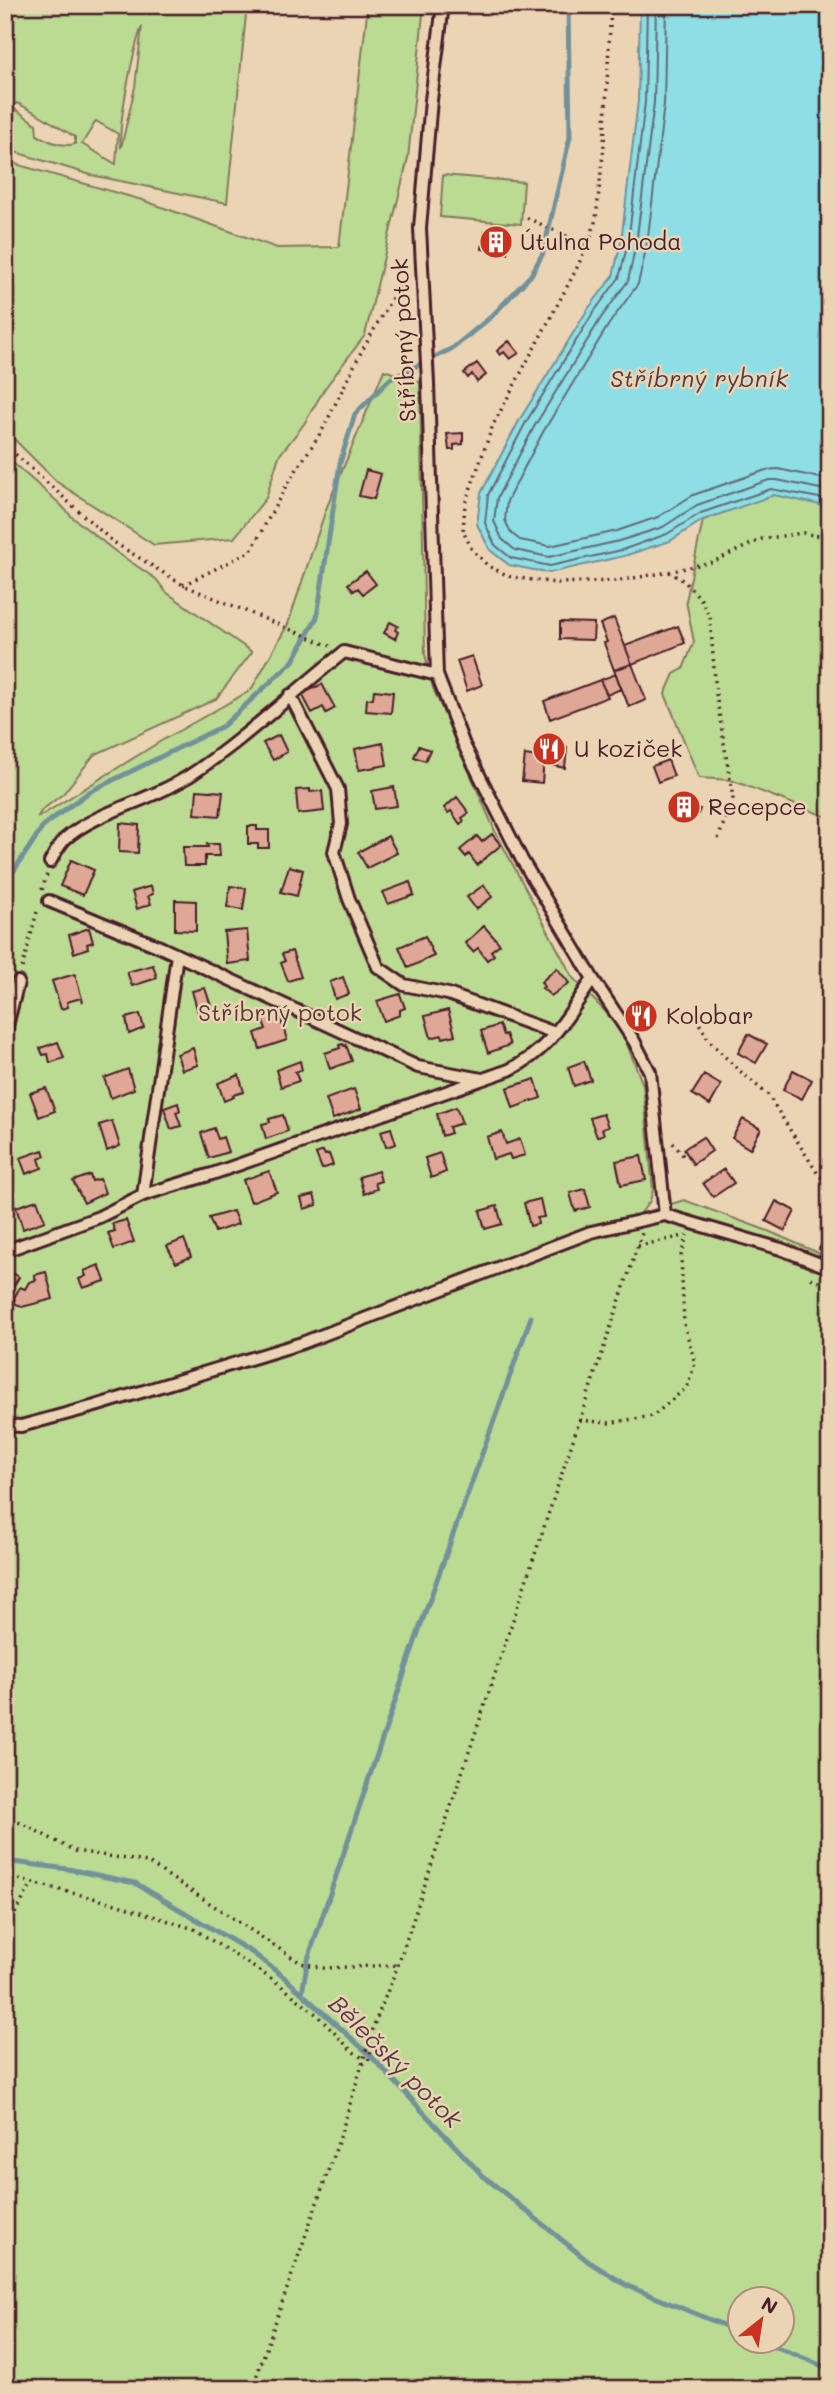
<svg xmlns="http://www.w3.org/2000/svg" width="835" height="2394" font-family="Mali,sans-serif">
<style>
.green{fill:#bbda92;stroke:#827c5e;stroke-width:2;fill-rule:evenodd}
.water{fill:#8ddee5;stroke:#72929b;stroke-width:2}
.lines{fill:none;stroke-linecap:round;stroke-linejoin:round}
.shore{stroke:#656b75;stroke-width:2}
.stream{stroke:#72929b;stroke-width:5}
.building{fill:#dfa796;stroke:#4a1f2b;stroke-width:2}
.service-casing{stroke:#4a1f2b;stroke-width:16}
.path{stroke:#4a1f2b;stroke-width:3.5;stroke-dasharray:2 5;stroke-linecap:butt}
.service{stroke:#ebd4b4;stroke-width:10}
.labels{text-anchor:middle;stroke-width:5;stroke-linejoin:round;paint-order:stroke}
.poi-label{font-size:23px;fill:#4a1f2b;stroke:#ebd4b4;text-anchor:start}
.street-label{font-size:23px;fill:#4a1f2b;stroke:#ebd4b4}
.park-label{font-size:23px;fill:#5b3b3a;stroke:#ebd4b4}
.water-label{font-size:24px;font-style:italic;fill:#543c47;stroke:#ebd4b4}
</style>
<rect width="100%" height="100%" fill="#ebd4b4"/>
<filter id="ink" filterUnits="userSpaceOnUse"><feTurbulence type="fractalNoise" baseFrequency=".0143" numOctaves="2"/><feDisplacementMap in="SourceGraphic" scale="14" xChannelSelector="R" yChannelSelector="G"/><feConvolveMatrix kernelMatrix="1 2 1 2 8 2 1 2 1" color-interpolation-filters="sRGB"/></filter>
<g filter="url(#ink)">
<path class="green" d="M5,5H247L227,203L91,175L5,149ZM142,26L135,87L121,148C117,127 134,47 142,26ZM17,103L35,112L75,137V144C63,148 48,141 37,135L36,124L12,107ZM96,121L118,134L116,164L82,144Z
M368,5H424L408,158L365,335L325,388L304,424L279,456L266,498L234,538L154,545L57,482L5,430V161L142,200L277,248L339,247Z
M443,175L524,182L521,224L440,217Z
M384,370L420,382L425,654L433,688L495,831L573,978L620,1027L643,1085L653,1190L650,1201L640,1214L684,1200L768,1231L830,1258V2389H5V878L15,853L5,872V456L60,504L72,517L116,552L156,579L166,592L252,652L216,699L94,755L63,794L42,810L37,818L161,741L251,690L288,624L326,509ZM740,2300H782V2342H740Z
M777,493L821,501L822,511L830,514V818L731,780L699,778L665,694L674,674L683,669L694,642L686,601L703,520Z"/>
<path class="water" d="M640,5H830V507L774,495L703,520L670,541L624,556L549,573L509,565L490,550L477,524L481,493L520,419L588,309L613,276L621,242L638,101Z"/>
<g class="lines">
<path class="shore" d="M647,5L645,102L628,243L619,278L593,313L526,422L488,495L485,523L495,545L511,558L550,566L622,550L667,534L701,513L771,489L830,500
M656,5L654,103L636,244L628,281L601,318L534,427L497,498L494,521L502,539L515,550L549,557L619,541L663,527L697,505L769,480H777L830,491
M666,5L664,104L647,245L638,284L609,324L543,432L507,501L505,520L511,533L520,540L550,546L617,531L658,517L693,495L766,470L778,469L830,480"/>
<path class="stream" d="M5,910L13,872L44,825L89,792L223,726L293,661L317,617L340,463L355,414L390,379L453,348L492,316L531,275L543,253L570,137L568,5
M5,1861L68,1869L135,1883L253,1953L285,1978L371,2056L481,2174L589,2262L628,2286L740,2332
M302,1993L308,1959L420,1627L531,1317
M765,2342L830,2369"/>
</g>
<path class="building" d="M485,231L510,235L507,253L482,249Z
M509,341L519,353L510,359L504,352L500,355L497,351Z
M477,363L486,375L477,382L472,374L468,378L464,373Z
M463,433V444L454,445V450H449L447,434Z
M366,470L381,474L374,499L359,496Z
M366,571L376,584L363,594L358,588L354,591L348,584Z
M614,618L632,664L614,670L604,643L607,642L600,624Z
M390,622L398,626L395,630L398,632L395,639L384,633Z
M560,622L594,623L593,640L560,639Z
M678,626L685,643L632,664L625,646Z
M472,656L482,685L467,691L457,661Z
M632,664L646,700L629,707L614,670Z
M616,674L621,689L607,695L600,680Z
M600,680L608,697L550,719L544,701Z
M322,684L335,708L326,713L323,707L312,713L302,694Z
M374,690L393,692L391,713L366,711L367,699L373,698Z
M279,735L287,752L273,760L263,743Z
M549,740L560,741L567,748L565,768L545,764Z
M383,743L387,765L359,770L355,749Z
M419,746L430,750L425,761L414,757Z
M525,755L544,758L542,783L522,781Z
M668,760L674,776L658,782L652,766Z
M394,787L397,806L375,809L372,791Z
M310,789V792L322,791L324,811L298,814L296,790Z
M197,790L223,792L220,816L195,814Z
M457,797L469,813L462,818L464,821L460,824L451,811L448,813L444,808Z
M672,797L700,809L697,816L669,804Z
M120,823L139,825L138,853L119,852Z
M248,826H257V830H269V848H258V844H248Z
M492,834L501,845L477,865L469,854L466,857L460,850L477,836L482,842Z
M388,836L397,853L367,868L358,852Z
M207,844H219L220,856H205V866H184L183,847H208Z
M71,860L94,870L83,895L60,886Z
M289,866L303,870L297,896L281,892Z
M410,882L414,895L388,904L383,892Z
M484,885L492,897L476,909L467,897Z
M151,886L153,894L148,896L151,904L137,909L132,892Z
M230,886L246,888L243,910L227,907Z
M175,900L196,901V931L175,930Z
M484,926L500,944L491,951L494,955L487,960L478,948L473,952L465,943Z
M89,928L93,942L87,944L88,948L74,953L69,935Z
M247,930L250,961L227,964L224,932Z
M425,936L434,956L408,968L399,947Z
M292,951L301,977L288,981L281,963L285,961L282,954Z
M153,965L157,978L132,986L127,972Z
M557,968L569,983L551,996L542,988L544,987L541,982Z
M75,974L83,1002L81,998L67,1002L68,1007L61,1009L52,981Z
M343,977L349,994L335,999L330,982Z
M205,988L213,1012L199,1016L192,991Z
M400,994L405,1008L400,1010V1015L384,1021L377,1001Z
M278,1010L287,1040L260,1049L255,1033L266,1029L261,1016Z
M448,1010L455,1035L443,1038L442,1035L431,1038L425,1016Z
M140,1014L144,1028L129,1034L126,1018Z
M499,1025L503,1035L506,1034L510,1045L488,1053L481,1031Z
M748,1034L767,1044L756,1063L738,1053Z
M58,1042L64,1058L50,1063L48,1054L43,1055L40,1048Z
M343,1044L344,1046L346,1045L352,1061L330,1069L325,1053L340,1048L339,1045Z
M193,1048L198,1065L182,1070L177,1054Z
M300,1061L302,1070L295,1072L299,1081L281,1087L276,1070Z
M584,1061L591,1080L574,1086L568,1067Z
M128,1069L134,1089L111,1098L104,1078Z
M793,1070L812,1080L802,1099L783,1090Z
M239,1075L244,1092L233,1095L234,1097L224,1101L218,1083Z
M704,1075L721,1085L710,1105L692,1094Z
M535,1079L541,1098L513,1108L507,1088Z
M46,1088L55,1111L39,1117L30,1093Z
M354,1089L361,1109L333,1119L326,1099Z
M178,1103L180,1111L176,1112L181,1126L171,1129L164,1108Z
M456,1107L462,1123L449,1127L451,1133L442,1136L437,1114Z
M603,1114L608,1127L602,1129L604,1134L597,1137L590,1118Z
M283,1115L288,1131L266,1139L262,1124L270,1122L269,1119Z
M743,1119L761,1129L750,1149L732,1138Z
M112,1121L120,1146L107,1151L99,1125Z
M214,1128L218,1139L223,1137L228,1152L209,1158L201,1133Z
M391,1128L396,1144L386,1147L381,1131Z
M502,1132L506,1144L520,1139L525,1155L511,1159L509,1154L493,1159L487,1137Z
M703,1137L712,1151L693,1164L684,1149Z
M43,1150L45,1156L39,1159L42,1168L26,1174L20,1158Z
M323,1151L325,1155L329,1154L333,1165L322,1169L316,1154Z
M440,1153L446,1172L431,1178L425,1158Z
M641,1156L646,1180L621,1185L616,1161Z
M724,1169L734,1183L713,1197L703,1183Z
M269,1171L277,1192L251,1202L243,1180Z
M378,1171L381,1181L375,1183L377,1189L364,1194L359,1177Z
M90,1175L92,1181L100,1179L105,1193L84,1203L73,1181Z
M585,1189L590,1207L575,1211L570,1193Z
M314,1195L317,1205L304,1209L301,1198Z
M540,1199L544,1217L537,1218L538,1224L530,1226L524,1203Z
M37,1200L45,1221L23,1229L16,1207Z
M776,1201L795,1211L785,1231L766,1221Z
M497,1206L502,1224L485,1229L480,1211Z
M233,1211L238,1224L215,1232L209,1218Z
M126,1220L134,1242L114,1249L108,1233L115,1231L112,1224Z
M829,1229L830,1230V1254L819,1249Z
M184,1239L191,1257L176,1263L167,1246Z
M99,1265L105,1281L83,1288L79,1279L86,1276L84,1271Z
M8,1270L19,1277L7,1297L5,1274Z
M46,1272L53,1299L22,1307L15,1303L14,1298L20,1287L25,1289L29,1282L36,1280L34,1275Z"/>
<g class="lines">
<defs>
<path id="service" d="M443,5L431,100L420,228L428,383L437,675L464,745L522,860L593,979L634,1041L650,1072L665,1215
M290,695L338,789L341,824L334,852L349,899L378,967L404,985L448,994L555,1033
M50,862C54,855 59,845 65,839C95,812 153,800 189,776C245,739 292,693 344,652L437,675
M49,901L160,947L418,1067L482,1079
M5,1034L18,982
M143,1195L177,955
M5,1251L99,1217L143,1195L212,1174L509,1070C552,1049 566,1017 593,979
M5,1425L21,1426L95,1406L302,1343L591,1232L665,1215L781,1249L830,1268"/>
</defs>
<use href="#service" class="service-casing"/>
<path class="path" d="M611,5L604,144L596,219L591,236L576,270L493,425L465,504L463,531L471,548L488,566L511,577L557,583L616,581L669,572L684,581L700,598L710,617L716,694L733,798L718,839
M527,218L587,245
M5,445L112,541L183,585L330,646
M669,572L715,561L762,539L803,533L830,538
M183,585L251,551L286,486L323,429L359,356L401,282L406,266
M42,890L47,874
M22,968L38,908
M696,1018L708,1039L733,1065L768,1095L818,1174L830,1186
M673,1143L685,1158
M638,1246L684,1236
M811,1278L830,1288
M580,1420L608,1423L653,1416L687,1387L695,1363L684,1324L681,1256L687,1235
M5,1818L21,1823L75,1851L147,1862L301,1963L324,1968L398,1965
M5,1876L109,1902L194,1929L275,1981L316,2014L352,2051L364,2059
M5,1932L32,1883
M363,2064L368,2061L372,2047L369,2042
M820,2201L830,2187
M252,2389L340,2137L374,2025L398,1965L642,1233"/>
<use href="#service" class="service"/>
</g>
</g>
<defs>
<symbol id="building-disc" viewBox="-11 -11 22 22"><circle r="9.5" fill="#c8321e" stroke="#ebd4b4"/><path d="M-4-6H4V6H1V3H-1V6H-4ZM-2.5-4.3h1.7v1.8h-1.7ZM.8-4.3h1.7v1.8H.8ZM-2.5-1h1.7V.8h-1.7ZM.8-1h1.7V.8H.8Z" fill="#fff"/></symbol>
<symbol id="restaurant-disc" viewBox="-11 -11 22 22"><circle r="9.5" fill="#c8321e" stroke="#ebd4b4"/><path d="M-5-6h1v4h1v-4h1v4h1v-4h1v5L-1.5 .5V6h-2V.5L-5-1ZM5-6V6H3V1.5H1.5Q1.5-4 5-6Z" fill="#fff"/></symbol>
</defs>
<g fill-rule="evenodd">
<use href="#building-disc" x="477" y="223" width="38" height="38"/>
<use href="#restaurant-disc" x="530" y="730" width="38" height="38"/>
<use href="#building-disc" x="665" y="788" width="38" height="38"/>
<use href="#restaurant-disc" x="622" y="997" width="38" height="38"/>
</g>
<g class="labels">
<g class="poi-label">
<text x="520" y="250">Útulna Pohoda</text>
<text x="574" y="757">U koziček</text>
<text x="708" y="815">Recepce</text>
<text x="666" y="1024">Kolobar</text>
</g>
<g class="street-label">
<text transform="translate(404 340) rotate(-93)" y="8">Stříbrný potok</text>
</g>
<g class="park-label">
<text x="280" y="1021">Stříbrný potok</text>
</g>
<g class="water-label">
<text x="699" y="387">Stříbrný rybník</text>
<text transform="translate(395 2062) rotate(45)" y="8">Bělečský potok</text>
</g>
</g>
<rect width="835" height="2394" fill="none" stroke="#ebd4b4" stroke-width="28"/>
<rect x="14" y="14" width="807" height="2366" fill="none" stroke="#4a1f2b" stroke-width="2.5" filter="url(#ink)"/>
<g transform="translate(761 2320) rotate(30)"><circle r="33" fill="#ebd4b4" stroke="#ab8c7d" stroke-width="2"/>
<path d="M0-5L12 26L0 18L-12 26Z" fill="#c8321e"/>
<text y="-10" font-size="19" font-weight="bold" text-anchor="middle" fill="#4a1f2b">N</text>
</g>
</svg>
